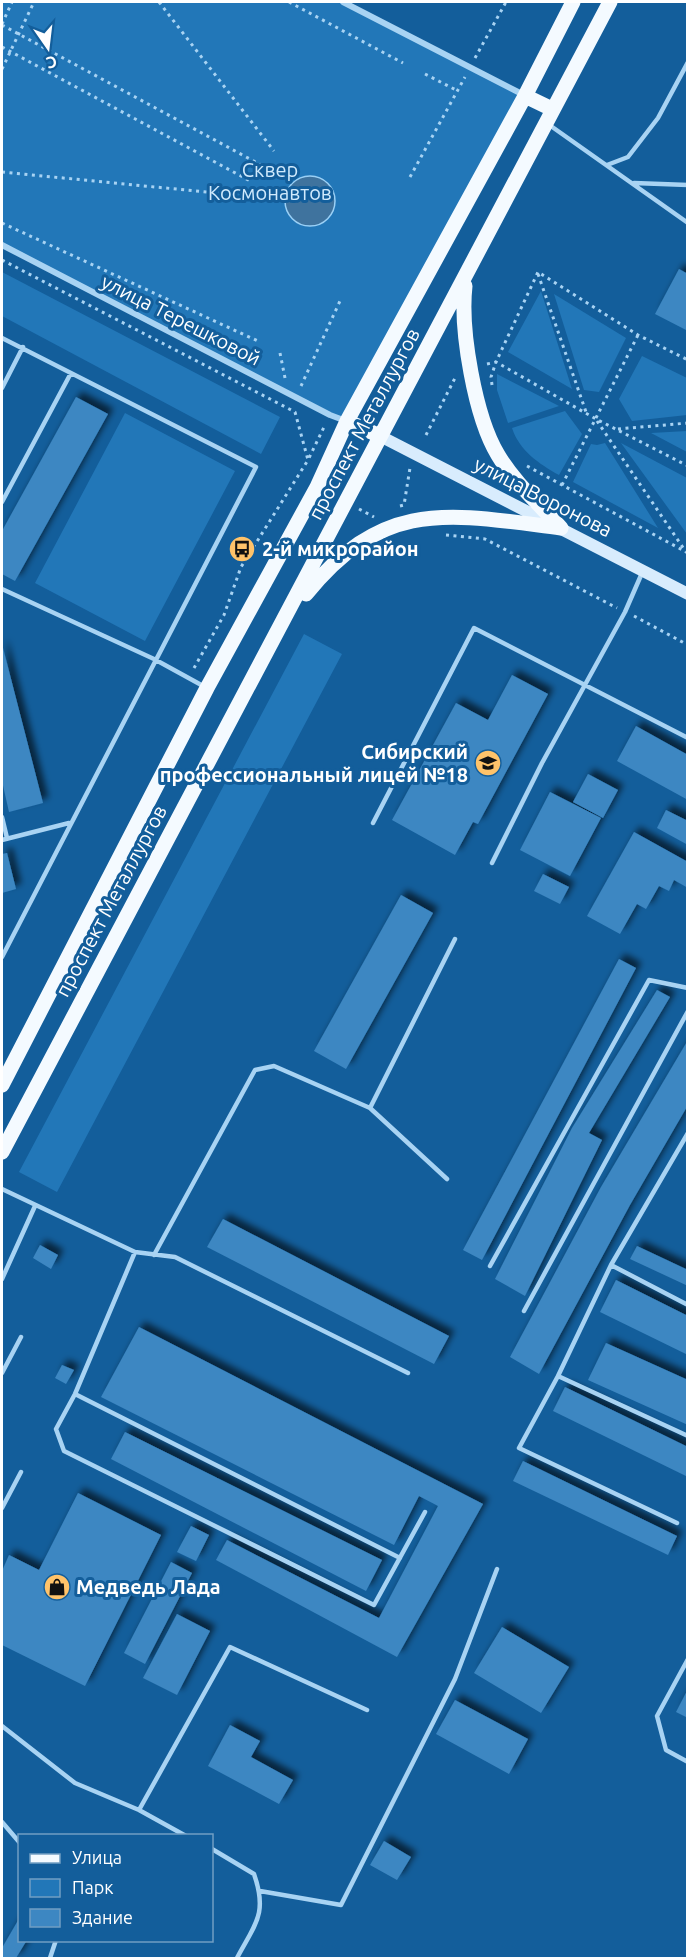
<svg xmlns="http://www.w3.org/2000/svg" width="689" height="1960" font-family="Ubuntu,sans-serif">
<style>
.green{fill:#2277b8}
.water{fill:#3f739e;stroke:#9ad0f6;stroke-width:1.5}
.building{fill:#3d87c2;filter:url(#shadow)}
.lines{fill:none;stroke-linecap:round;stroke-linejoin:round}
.path{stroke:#a8d3f3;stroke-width:3;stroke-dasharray:3 4.5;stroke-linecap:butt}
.lane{stroke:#a8d3f3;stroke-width:4.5}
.street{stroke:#a8d3f3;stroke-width:6}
.secondary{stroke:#d8ecfd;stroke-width:12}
.primary{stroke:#f4faff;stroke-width:15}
.labels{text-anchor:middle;stroke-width:6;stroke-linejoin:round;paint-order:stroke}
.park-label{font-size:20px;fill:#d0eafd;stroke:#135e9b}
.street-label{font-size:20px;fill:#fff;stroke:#135e9b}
.poi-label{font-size:20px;font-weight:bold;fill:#fff;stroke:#135e9b;text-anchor:start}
</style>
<defs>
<filter id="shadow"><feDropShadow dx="5.5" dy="-5.5" stdDeviation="3" flood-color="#0009"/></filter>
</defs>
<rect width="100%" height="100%" fill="#135e9b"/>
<path class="green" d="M2,2H343L525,96L347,421L2,245Z
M2,272L280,417L261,454L2,316Z
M541,291L572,389L508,352Z
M554,294L626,338L599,392L584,390Z
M642,356L687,378V415L632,421L619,399Z
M497,374L559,406L508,423L497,390Z
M565,411L582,434L559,475C539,464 519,450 512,428Z
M125,413L235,471L145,641L35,583Z
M687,431V452L651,433Z
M605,443L658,528L573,482L591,444L597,445Z
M621,443L687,478V534Z
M304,634L342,654L57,1192L19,1172Z"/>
<path class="water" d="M285 201a25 25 0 1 1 50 0a25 25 0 1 1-50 0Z"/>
<path class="building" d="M679,269L688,274V331L655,314Z
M76,397L108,414L15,581L2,574V531Z
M2,644L43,803L9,812L2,781Z
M512,675L548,694L478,824L473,822L455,855L392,820L456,703L488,720Z
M636,726L688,755V800L617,761Z
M588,774L618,790L603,818L573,802Z
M550,792L601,818L570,876L520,850Z
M666,810L688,821V845L657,828Z
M634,832L688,862V888L674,880L669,891L659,886L646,909L637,904L620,934L587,916Z
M7,853L16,889L2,893V854Z
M543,874L569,887L560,904L534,891Z
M401,895L433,913L346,1069L314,1051Z
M619,959L636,968L482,1260L463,1250Z
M657,990L670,997L589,1133L602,1140L525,1296L495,1279L572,1128Z
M688,1040V1105L630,1205L539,1374L510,1357L601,1187Z
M223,1219L449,1336L434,1364L207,1247Z
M40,1245L58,1255L51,1269L33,1258Z
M637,1246L688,1270V1286L630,1259Z
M616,1280L688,1316V1355L600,1312Z
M139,1327L483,1504L397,1657L216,1560L227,1540L379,1618L438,1506L419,1496L394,1545L101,1397Z
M606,1343L688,1380V1425L588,1380Z
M62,1365L74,1370L66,1384L55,1378Z
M565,1387L688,1447V1477L553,1411Z
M125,1432L382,1560L366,1591L111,1459Z
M523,1461L677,1536L668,1555L513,1481Z
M78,1493L161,1535L85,1686L2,1645V1571L9,1555L39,1570Z
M191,1526L209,1535L196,1561L177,1552Z
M171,1562L192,1573L145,1664L124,1653Z
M177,1614L210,1631L177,1695L143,1678Z
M502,1627L569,1667L541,1713L474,1673Z
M688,1689V1718L676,1712Z
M455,1700L528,1739L509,1774L436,1734Z
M230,1725L260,1741L251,1757L293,1780L279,1804L208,1766Z
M384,1841L411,1857L397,1880L370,1865Z
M20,1917V1940H27L16,1958H2V1948Z"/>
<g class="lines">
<path class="path" d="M159,2L274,151
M289,2L403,63
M2,24L12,2
M2,25L261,165
M2,47L252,182
M475,58L506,2
M2,69L34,2
M425,74L458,91
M2,172L247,196
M410,177L465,77
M2,223L260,342
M2,260L295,412L308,460L325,425
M538,274L586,412
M280,353L285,378
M487,364L496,362L538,272L638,335L688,360
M492,385L491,377L496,362L596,419L688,466
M301,386L340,301
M597,421L686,552
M618,429L688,423
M426,435L455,378
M527,466L688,553
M562,485L638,335
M400,506L404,505L410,468
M359,509L374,517
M446,535L485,539L617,608
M634,616L688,645
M194,668L224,615L241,567L308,460"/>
<path class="lane" d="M548,124L688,223
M607,165L628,157L658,118L688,62
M634,183L688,185
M2,338L256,467L2,957
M2,388L23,347
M2,502L71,373
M2,589L154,659L205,687
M2,817L7,838
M373,823L474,628L688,738
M2,840L69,823
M492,863L542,763L625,612L642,573
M370,1108L447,1179
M2,1189L135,1252L175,1257L408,1373
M135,1252L75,1394L56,1429L64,1451L374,1605L425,1512
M154,1255L255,1070L274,1066L370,1108L455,939
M611,1265L688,1305
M490,1266L649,980L688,988
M2,1279L35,1206
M524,1311L688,1011
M2,1373L21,1337
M558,1376L688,1436
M75,1394L400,1558
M2,1508L21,1472
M677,1523L519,1448L558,1376L611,1265L688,1133
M688,1659L657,1716L666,1750L688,1762
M2,1726L75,1783L139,1810L186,1836
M139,1810L230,1647L367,1710
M2,1822L20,1843
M212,1849L254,1874C268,1914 255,1924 237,1958
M260,1891L341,1905L455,1679L497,1569
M50,1958L56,1940"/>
<path class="street" d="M343,2L524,95
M2,245L330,415L346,421"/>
<path class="secondary" d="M380,436L688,594"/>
<path class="primary" d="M525,96L552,109
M465,286C460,330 475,417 498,455C514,482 540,505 561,528
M347,421L380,436
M306,594C385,497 449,514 561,528
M2,1085L207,688L317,487L347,421L525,96L573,2
M2,1152L610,2"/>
</g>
<defs>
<symbol id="bus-disc" viewBox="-11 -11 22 22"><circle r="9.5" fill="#ffc36a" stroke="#135e9b"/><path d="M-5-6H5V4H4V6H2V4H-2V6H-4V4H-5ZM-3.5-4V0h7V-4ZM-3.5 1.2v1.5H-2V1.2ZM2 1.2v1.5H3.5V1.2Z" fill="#111"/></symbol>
<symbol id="university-disc" viewBox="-11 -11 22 22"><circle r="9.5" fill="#ffc36a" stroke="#135e9b"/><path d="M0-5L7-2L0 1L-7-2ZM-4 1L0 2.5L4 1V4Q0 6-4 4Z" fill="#111"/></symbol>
<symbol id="shop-disc" viewBox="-11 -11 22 22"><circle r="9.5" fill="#ffc36a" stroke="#135e9b"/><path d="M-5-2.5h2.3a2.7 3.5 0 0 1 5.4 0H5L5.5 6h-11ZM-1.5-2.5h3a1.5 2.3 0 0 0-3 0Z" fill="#111"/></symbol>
</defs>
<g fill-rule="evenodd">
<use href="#bus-disc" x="227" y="534" width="30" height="30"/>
<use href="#university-disc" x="473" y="748" width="30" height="30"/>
<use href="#shop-disc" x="42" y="1572" width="30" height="30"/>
</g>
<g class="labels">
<g class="park-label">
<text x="270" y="177">Сквер<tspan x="270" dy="23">Космонавтов</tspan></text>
</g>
<g class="street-label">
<text transform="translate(181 320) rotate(27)" y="7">улица Терешковой</text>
<text transform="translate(364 424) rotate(-62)" y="7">проспект Металлургов</text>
<text transform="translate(543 497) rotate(27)" y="7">улица Воронова</text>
<text transform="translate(111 901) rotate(-62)" y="7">проспект Металлургов</text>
</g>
<g class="poi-label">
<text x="262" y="556">2-й микрорайон</text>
<text x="468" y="759" text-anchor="end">Сибирский<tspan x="468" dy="23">профессиональный лицей №18</tspan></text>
<text x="76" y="1594">Медведь Лада</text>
</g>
</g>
<rect width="689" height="1960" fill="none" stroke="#ffffff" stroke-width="6"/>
<rect x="18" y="1834" width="195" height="108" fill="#135e9b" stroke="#719ec3" stroke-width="1.5"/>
<rect x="30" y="1854" width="30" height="9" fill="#f4faff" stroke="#719ec3" stroke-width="1.5"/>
<text x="72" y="1864" font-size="18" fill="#ffffff">Улица</text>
<rect x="30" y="1879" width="30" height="18" fill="#2277b8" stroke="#719ec3" stroke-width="1.5"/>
<text x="72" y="1894" font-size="18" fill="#ffffff">Парк</text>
<rect x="30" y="1909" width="30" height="18" fill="#3d87c2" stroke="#719ec3" stroke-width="1.5"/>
<text x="72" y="1924" font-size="18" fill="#ffffff">Здание</text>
<g transform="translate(48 48) rotate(166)" stroke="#135e9b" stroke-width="4.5" paint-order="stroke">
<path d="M0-4.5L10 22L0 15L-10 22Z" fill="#ffffff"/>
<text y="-9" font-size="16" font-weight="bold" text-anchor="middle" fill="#ffffff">С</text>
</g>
</svg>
